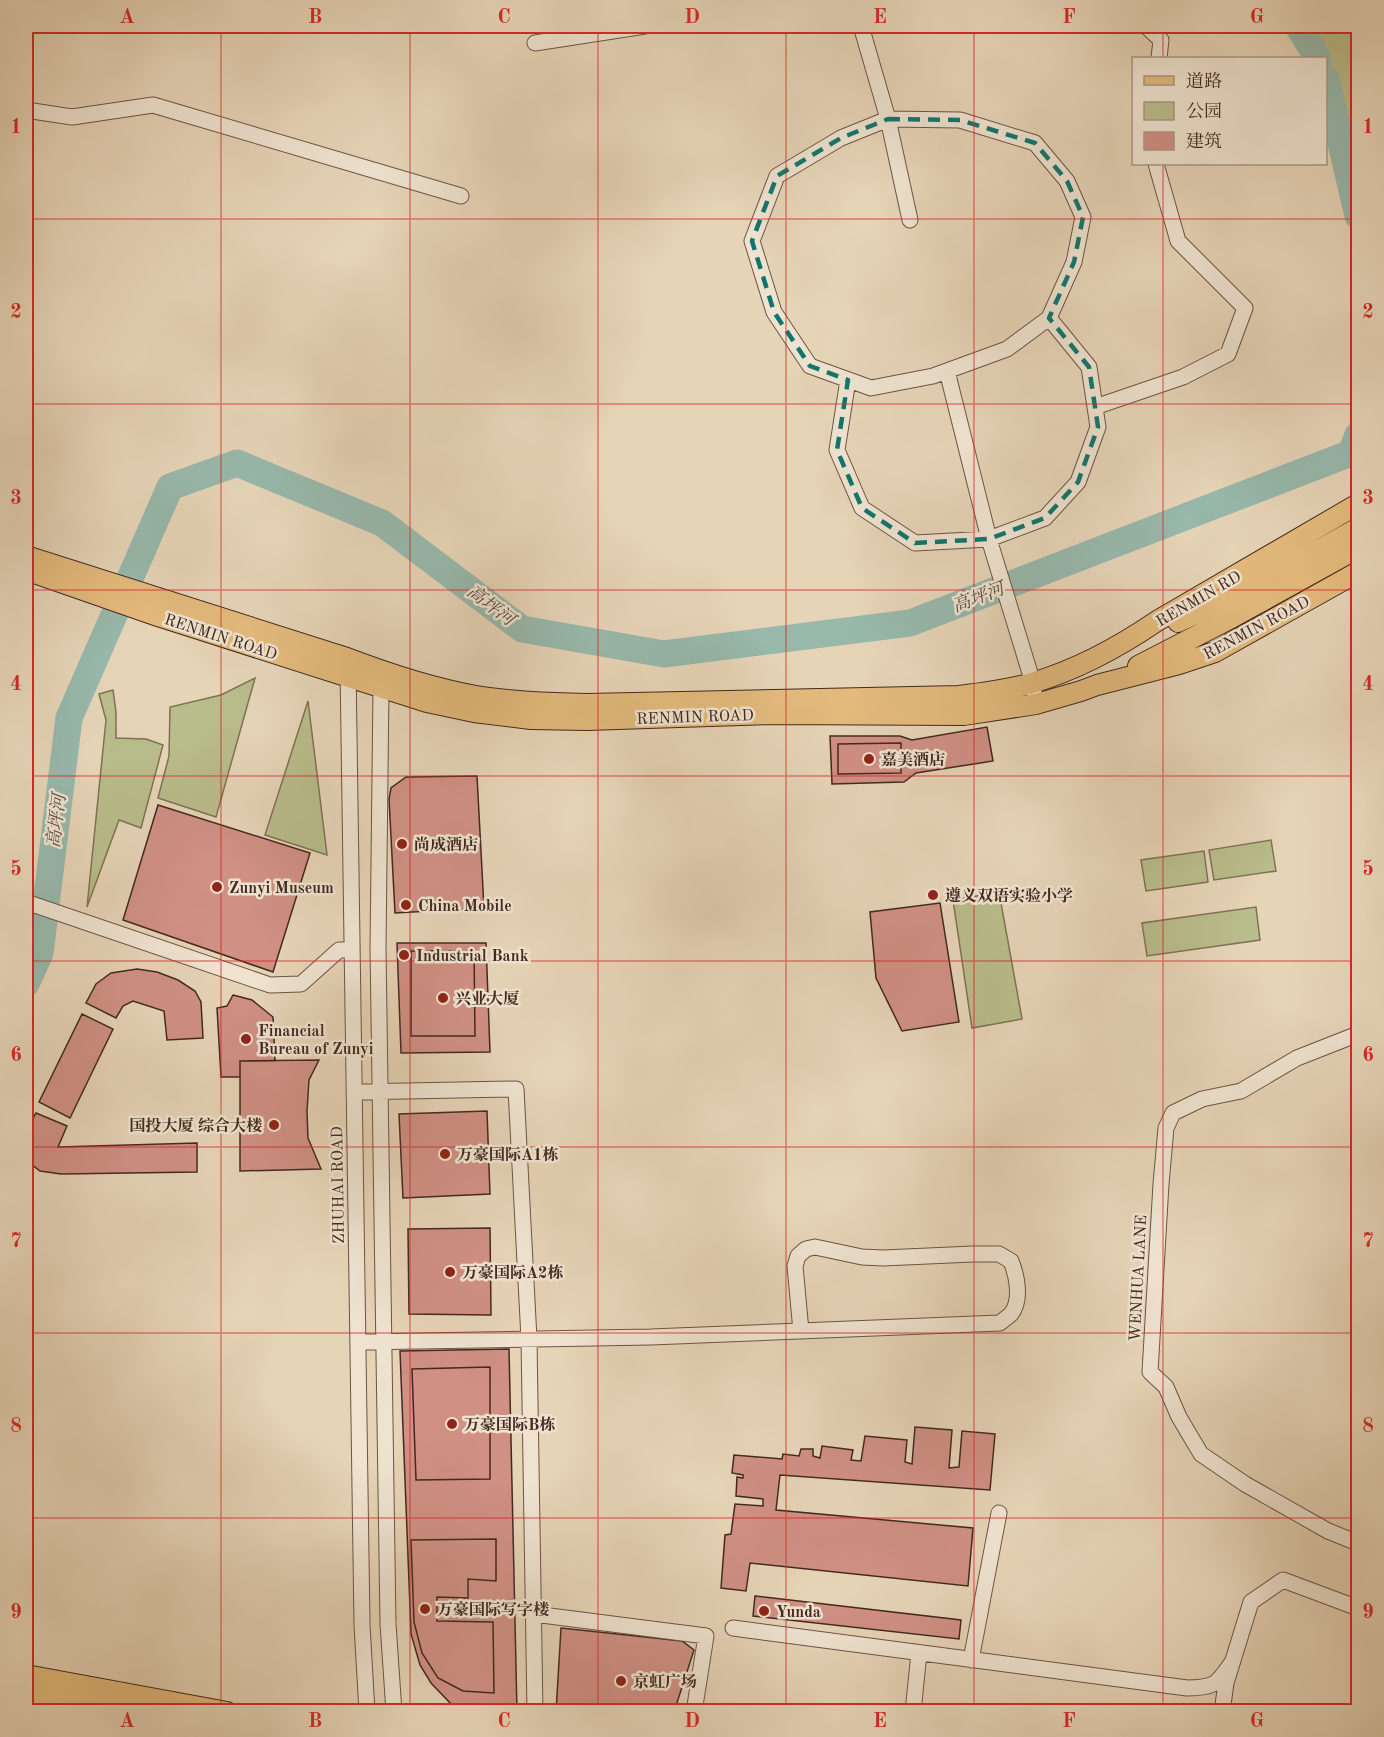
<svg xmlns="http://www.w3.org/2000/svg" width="1384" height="1737" font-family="'Old Standard TT','Noto Serif SC',serif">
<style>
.green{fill:#b9bc8b;stroke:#7e7255;stroke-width:1.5}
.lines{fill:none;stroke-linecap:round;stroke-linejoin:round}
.river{stroke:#97b8ab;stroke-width:27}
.building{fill:#d09084;stroke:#43281f;stroke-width:1.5}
.minor-casing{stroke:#6c5345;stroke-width:17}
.major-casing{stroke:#43281f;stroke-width:22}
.minor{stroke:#efe3d0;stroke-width:15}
.major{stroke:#e3ba7c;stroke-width:20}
.marked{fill:none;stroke:#0f766e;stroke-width:4.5;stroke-dasharray:12 8;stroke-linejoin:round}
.grid{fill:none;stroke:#d62828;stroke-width:1.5;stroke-opacity:0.55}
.poi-dot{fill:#8f2418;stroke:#efe3d0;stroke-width:2}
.labels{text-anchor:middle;stroke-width:5;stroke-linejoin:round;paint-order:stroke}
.street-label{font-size:16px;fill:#43281f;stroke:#efe3d0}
.poi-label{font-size:16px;font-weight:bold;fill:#43281f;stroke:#efe3d0;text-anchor:start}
.water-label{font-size:18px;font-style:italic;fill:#584c42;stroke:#efe3d0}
.neatline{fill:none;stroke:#d62828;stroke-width:2}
.grid-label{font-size:20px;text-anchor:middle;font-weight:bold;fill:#d62828}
</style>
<rect width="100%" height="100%" fill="#e6d4b7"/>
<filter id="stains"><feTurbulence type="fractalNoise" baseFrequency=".00333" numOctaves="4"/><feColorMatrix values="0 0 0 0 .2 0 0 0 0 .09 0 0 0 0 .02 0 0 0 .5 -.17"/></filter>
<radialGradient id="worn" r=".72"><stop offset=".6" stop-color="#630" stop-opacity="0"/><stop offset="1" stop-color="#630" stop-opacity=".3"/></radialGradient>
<path class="green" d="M1310,26H1358V255L1326,114V58H1319L1317,38Z
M255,678L216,817L158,798L169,756L170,707L221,695Z
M113,690L116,712V738L146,739L163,745L141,828L119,820L87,907L106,720L99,694Z
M308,701L327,855L265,835Z
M1271,840L1276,871L1214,880L1209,850Z
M1204,851L1208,882L1146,891L1141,860Z
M999,892L1022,1019L972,1028L953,900Z
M1256,907L1260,940L1147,956L1142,923Z"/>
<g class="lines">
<path class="river" d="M1298,26L1318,58
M1326,79L1358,216
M26,984L40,953L69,718L170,487L237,463L382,523L522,629L664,654L910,623L1351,453L1358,435"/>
</g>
<path class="building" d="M987,727L993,761L916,773L904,782L832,784L830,736H900L912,740Z
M901,743V773L838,774V744Z
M477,776L484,908L395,913L389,799L391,788L406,777Z
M158,805L310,853L273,972L123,920Z
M940,903L959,1022L902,1031L876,978L870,912Z
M397,943H486L490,1052L401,1053Z
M411,951H474L475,1036H411Z
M137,969L157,972L178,980L195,991L201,1002L203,1038L167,1040L164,1011L133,1001L123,1006L116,1018L86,1003L96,984L111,973Z
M233,995L252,1000L273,1017L275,1061H240V1077H221L217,1008L227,1006Z
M82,1014L113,1029L70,1118L39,1102Z
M319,1060L309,1080L307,1111L308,1138L321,1169L240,1171V1061Z
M487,1111L490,1194L403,1198L399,1114Z
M36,1113L67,1126L58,1147L197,1143V1172L61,1174L40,1171L31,1164L26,1156V1131Z
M490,1228L491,1315L409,1314L408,1229Z
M509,1349L517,1712H474L454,1707L431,1683L420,1665L411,1634L400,1351Z
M490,1367V1479L416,1480L412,1369Z
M915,1427L952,1430L949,1468L959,1467L962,1431L995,1434L990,1490L780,1475L776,1510L973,1528L968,1586L750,1563L746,1591L721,1588L725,1535L731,1534L735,1504L763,1506V1499L736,1496L737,1477L743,1478V1475L732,1473L734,1455L782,1459L783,1454L799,1456L801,1449H813V1456L820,1458L822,1446L853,1450L851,1460L861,1461L865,1436L907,1440L905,1462L912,1464Z
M496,1539V1581L468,1579V1598L437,1597V1621L493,1622L494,1693L463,1691L438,1678L422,1653L414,1622L411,1540Z
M755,1596L961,1620L959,1639L753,1616Z
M561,1628L682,1641L694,1650L674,1712H556Z"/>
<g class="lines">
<defs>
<path id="minor" d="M861,26L888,119L910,220
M1146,26L1161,40L1159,58
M535,43L645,26
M26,110L72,117L153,105L461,196
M888,119L960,120L1035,143L1067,181L1083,217L1074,262L1049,318L1007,349L933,376L871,388L810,366L774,312L752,241L777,176L841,138Z
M947,371L989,539L1033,683L1034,692
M848,380L837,450L862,508L915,543L989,539L1045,518L1078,482L1098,427L1089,367L1049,318
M1095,407L1183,377L1228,354L1245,308L1178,241L1156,164
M348,667L362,1625L367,1712
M384,677L381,688L378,949L388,1624L394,1712
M26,902L270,985L301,984L339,950L352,949
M1358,1034L1297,1058L1241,1091L1202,1099L1173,1113L1166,1128L1161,1184L1150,1372L1166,1387L1179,1417L1201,1454L1245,1484L1328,1531L1358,1543
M354,1092L516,1089L529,1339L535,1712
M358,1342L651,1337L1000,1323C1003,1320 1008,1317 1011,1314C1022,1300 1017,1276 1011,1261L999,1254H973L883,1258L862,1257L815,1247L806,1249L798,1256L795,1266L801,1331
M534,1614L706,1636L694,1712
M733,1628L1187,1688C1217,1688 1217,1683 1233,1661
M971,1660L999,1513
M913,1712L919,1653
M1222,1712L1226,1683L1251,1602L1283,1580L1358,1608"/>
<path id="major" d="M26,556L347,658C389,674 432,688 476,696C513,702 550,703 587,704L959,696C984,693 1009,690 1032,683C1076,670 1119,647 1157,621L1358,504
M26,570L158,616L427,702L474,712L531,719L587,720L771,714L964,715L1036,704L1081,691L1097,685L1179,664L1215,652L1358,572
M1178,622L1251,588L1358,528
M1138,666L1233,617L1358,548
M26,1675L227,1712
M26,1692L131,1712"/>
</defs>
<use href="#minor" class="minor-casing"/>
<use href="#major" class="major-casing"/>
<use href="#minor" class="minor"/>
<use href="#major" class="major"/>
</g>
<path class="marked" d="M888,119L960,120L1035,143L1067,181L1083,217L1074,262L1049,318L1089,367L1098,427L1078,482L1045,518L989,539L915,543L862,508L837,450L848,380L810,366L774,312L752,241L777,176L841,138Z"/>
<path class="grid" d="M221,26V1712M410,26V1712M598,26V1712M786,26V1712M974,26V1712M1163,26V58M1163,164V1712M26,219H1358M26,404H1358M26,590H1358M26,776H1358M26,961H1358M26,1147H1358M26,1333H1358M26,1518H1358"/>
<g class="poi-dot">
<circle cx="869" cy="759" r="6"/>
<circle cx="402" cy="844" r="6"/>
<circle cx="217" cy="887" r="6"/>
<circle cx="933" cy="895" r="6"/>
<circle cx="406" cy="905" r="6"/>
<circle cx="404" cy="955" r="6"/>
<circle cx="443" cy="998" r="6"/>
<circle cx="246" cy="1039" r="6"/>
<circle cx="274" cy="1125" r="6"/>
<circle cx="445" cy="1154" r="6"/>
<circle cx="450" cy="1272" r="6"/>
<circle cx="452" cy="1424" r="6"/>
<circle cx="425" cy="1609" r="6"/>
<circle cx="764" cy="1611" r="6"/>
<circle cx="621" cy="1681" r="6"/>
</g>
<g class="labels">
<g class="street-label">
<text transform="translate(1198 598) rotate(-30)" y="6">RENMIN RD</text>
<text transform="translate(1256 627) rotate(-28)" y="6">RENMIN ROAD</text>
<text transform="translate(221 636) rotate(18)" y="6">RENMIN ROAD</text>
<text transform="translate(695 716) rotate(-2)" y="6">RENMIN ROAD</text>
<text transform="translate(337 1185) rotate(-91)" y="6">ZHUHAI ROAD</text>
<text transform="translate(1137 1278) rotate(-87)" y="6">WENHUA LANE</text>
</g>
<g class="poi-label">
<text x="881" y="765">嘉美酒店</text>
<text x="414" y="850">尚成酒店</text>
<text x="229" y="893">Zunyi Museum</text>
<text x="945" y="901">遵义双语实验小学</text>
<text x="418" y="911">China Mobile</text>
<text x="416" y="961">Industrial Bank</text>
<text x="455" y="1004">兴业大厦</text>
<text x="258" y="1036">Financial<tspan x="258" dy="18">Bureau of Zunyi</tspan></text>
<text x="262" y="1131" text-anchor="end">国投大厦 综合大楼</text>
<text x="457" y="1160">万豪国际A1栋</text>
<text x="462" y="1278">万豪国际A2栋</text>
<text x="464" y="1430">万豪国际B栋</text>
<text x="437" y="1615">万豪国际写字楼</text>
<text x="776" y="1617">Yunda</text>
<text x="633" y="1687">京虹广场</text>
</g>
<g class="water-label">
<text transform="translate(978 597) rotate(-21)" y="6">高坪河</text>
<text transform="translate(491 605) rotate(37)" y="6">高坪河</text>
<text transform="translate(56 821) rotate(-83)" y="6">高坪河</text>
</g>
</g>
<rect width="1384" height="1737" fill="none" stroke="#e6d4b7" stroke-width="66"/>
<rect x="1132" y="57" width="195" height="108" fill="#efe3d0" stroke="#aa9889" stroke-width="1.5"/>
<rect x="1144" y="76" width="30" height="9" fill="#e3ba7c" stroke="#aa9889" stroke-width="1.5"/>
<text x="1186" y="87" font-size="18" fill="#43281f">道路</text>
<rect x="1144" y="102" width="30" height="18" fill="#b9bc8b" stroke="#aa9889" stroke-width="1.5"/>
<text x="1186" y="117" font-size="18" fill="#43281f">公园</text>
<rect x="1144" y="132" width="30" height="18" fill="#d09084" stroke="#aa9889" stroke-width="1.5"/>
<text x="1186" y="147" font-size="18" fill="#43281f">建筑</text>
<rect x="33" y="33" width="1318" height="1671" class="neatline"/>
<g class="grid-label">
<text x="127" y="23">A</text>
<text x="315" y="23">B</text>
<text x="504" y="23">C</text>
<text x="692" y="23">D</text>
<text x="880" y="23">E</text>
<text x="1069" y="23">F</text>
<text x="1257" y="23">G</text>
<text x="16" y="133">1</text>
<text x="1368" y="133">1</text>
<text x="16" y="318">2</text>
<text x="1368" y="318">2</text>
<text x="16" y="504">3</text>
<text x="1368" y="504">3</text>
<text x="16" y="690">4</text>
<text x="1368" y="690">4</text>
<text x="16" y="875">5</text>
<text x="1368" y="875">5</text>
<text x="16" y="1061">6</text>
<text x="1368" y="1061">6</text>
<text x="16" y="1247">7</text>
<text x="1368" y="1247">7</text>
<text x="16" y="1432">8</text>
<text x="1368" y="1432">8</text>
<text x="16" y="1618">9</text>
<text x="1368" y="1618">9</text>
<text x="127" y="1727">A</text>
<text x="315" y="1727">B</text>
<text x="504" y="1727">C</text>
<text x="692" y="1727">D</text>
<text x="880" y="1727">E</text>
<text x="1069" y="1727">F</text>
<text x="1257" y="1727">G</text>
</g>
<rect width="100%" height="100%" filter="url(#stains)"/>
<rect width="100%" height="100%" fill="url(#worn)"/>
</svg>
